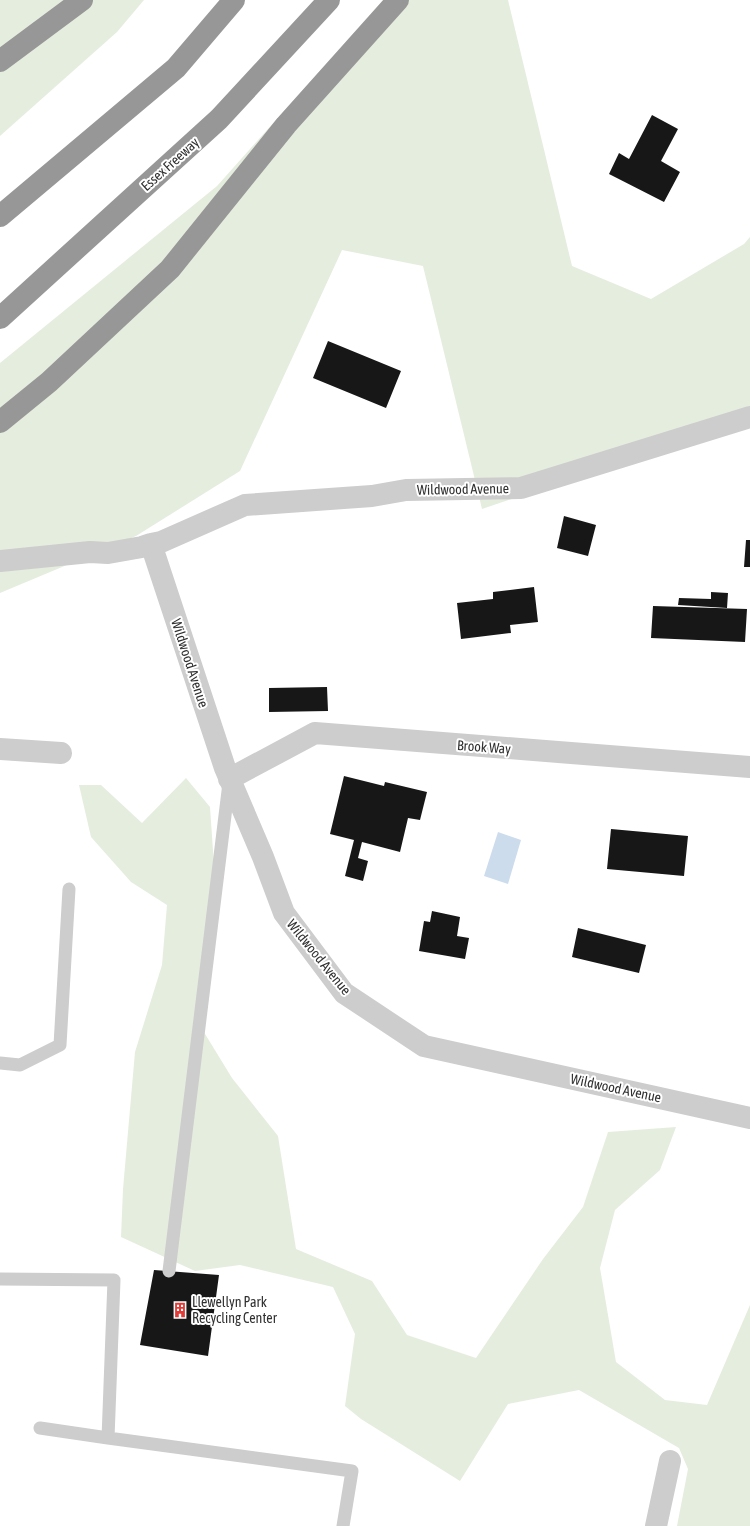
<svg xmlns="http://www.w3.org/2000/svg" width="750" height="1526" font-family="'Asap Condensed',sans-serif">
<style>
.green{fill:#e5eddf}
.water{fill:#ccdcec}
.building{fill:#171717}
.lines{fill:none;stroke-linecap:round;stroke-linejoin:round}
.service{stroke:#cdcdcd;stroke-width:13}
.minor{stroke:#cdcdcd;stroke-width:22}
.motorway{stroke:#979797;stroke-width:22}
.labels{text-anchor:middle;stroke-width:4;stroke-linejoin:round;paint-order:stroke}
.street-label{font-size:14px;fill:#303030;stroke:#fff}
.poi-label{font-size:14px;fill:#303030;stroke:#fff;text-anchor:start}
</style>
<rect width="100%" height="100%" fill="#fff"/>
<path class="green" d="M0,0H144L117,32L0,136Z
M383,0H508L572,266L651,299L744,244L750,237V420L699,435L482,509L423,266L342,250L240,471L136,536L0,593V363L217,186Z
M186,778L210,807L216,894L202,1029L232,1078L278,1136L296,1249L372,1281L407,1335L476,1358L543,1259L583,1207L608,1132L676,1127L660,1170L615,1210L600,1268L616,1362L665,1400L707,1405L750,1305V1526H677L688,1469L679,1448L579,1390L508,1404L460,1481L361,1419L345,1406L355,1334L333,1287L240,1265L195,1271L121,1237L123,1189L135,1052L162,965L167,905L131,882L91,837L79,785H101L142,823Z"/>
<path class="water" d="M498,832L521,840L508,884L484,876Z"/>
<path class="building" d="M652,115L678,129L661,161L680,172L664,202L609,174L619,153L629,159Z
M328,341L401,371L386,408L313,378Z
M564,516L596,525L588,556L557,548Z
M746,540H750V567H744Z
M534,587L538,622L510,625L511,633L461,639L457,603L493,599V592Z
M711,592L728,593L727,608L678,605L679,598L711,599Z
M653,606L747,609L745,642L651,638Z
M327,687L328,711L269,712V688Z
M344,776L384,786L385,782L427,792L420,820L408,818L400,852L362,842L358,858L368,861L363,881L345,876L354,840L330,834Z
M611,829L688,836L684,876L607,869Z
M432,911L460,917L457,936L469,938L465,959L419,951L424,921L430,922Z
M578,928L646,945L639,973L572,957Z
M154,1270L219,1275L208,1356L140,1345Z"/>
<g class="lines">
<path class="service" d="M0,1063L20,1065L60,1045L69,889
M169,1271L229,783
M0,1279L114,1280L108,1438L352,1471L343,1526
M40,1428L108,1438"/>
<path class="minor" d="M151,544L225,768L263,857L284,913L344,993L424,1046L750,1118
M0,561L90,552L108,553L142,547L151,544L161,542L245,505L372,496L406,490L521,488L750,417
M0,749L61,753
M229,779L315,733L750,767
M656,1526L670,1461"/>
<path class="motorway" d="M0,61L82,0
M0,216L176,68L234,0
M0,318L219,119L329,0
M0,422L49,382L170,269L286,125L398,0"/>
</g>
<defs>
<symbol id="building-bare" viewBox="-9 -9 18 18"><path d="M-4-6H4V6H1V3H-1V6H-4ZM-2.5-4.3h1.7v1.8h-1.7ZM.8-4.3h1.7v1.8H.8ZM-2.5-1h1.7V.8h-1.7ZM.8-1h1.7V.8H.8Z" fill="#e13c38" stroke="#fff" stroke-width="2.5" paint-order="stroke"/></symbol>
</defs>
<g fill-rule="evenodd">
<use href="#building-bare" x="169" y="1299" width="22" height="22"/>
</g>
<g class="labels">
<g class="street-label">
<text transform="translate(170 164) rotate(-42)" y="5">Essex Freeway</text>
<text transform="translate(463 489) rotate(-1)" y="5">Wildwood Avenue</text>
<text transform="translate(190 663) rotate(72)" y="5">Wildwood Avenue</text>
<text transform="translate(484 747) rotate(4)" y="5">Brook Way</text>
<text transform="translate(319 957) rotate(51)" y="5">Wildwood Avenue</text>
<text transform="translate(616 1088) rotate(12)" y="5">Wildwood Avenue</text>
</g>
<g class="poi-label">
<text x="192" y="1307">Llewellyn Park<tspan x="192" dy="16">Recycling Center</tspan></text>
</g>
</g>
</svg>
